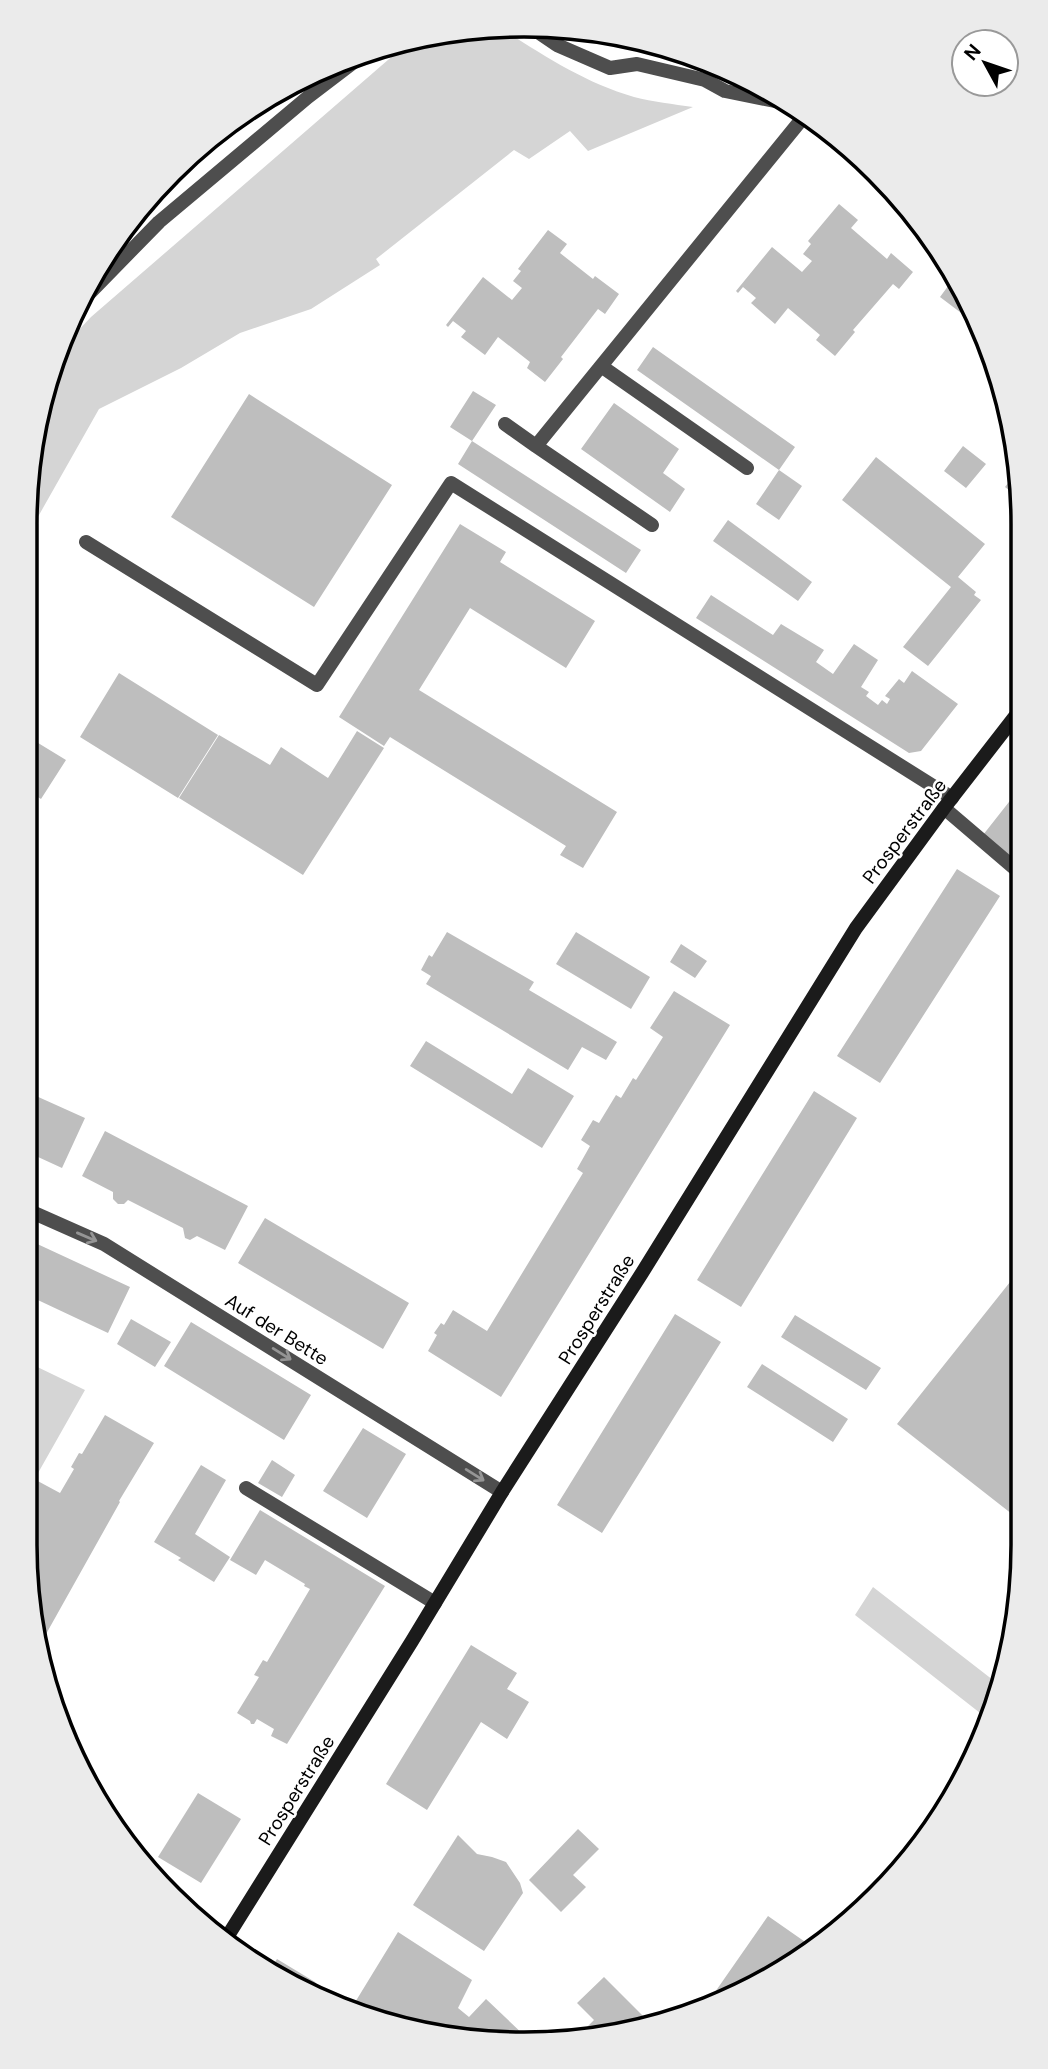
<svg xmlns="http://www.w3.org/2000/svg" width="1048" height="2069" font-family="'DM Sans',sans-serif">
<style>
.green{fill:#d5d5d5}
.building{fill:#bebebe}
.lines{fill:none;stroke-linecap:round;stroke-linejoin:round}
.service{stroke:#4e4e4e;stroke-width:14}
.minor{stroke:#4e4e4e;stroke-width:14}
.secondary{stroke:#1b1b1b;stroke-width:14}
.oneway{stroke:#959595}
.labels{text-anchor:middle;stroke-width:5;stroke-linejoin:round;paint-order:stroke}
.street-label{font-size:19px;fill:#000;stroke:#fff}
.rim{fill:none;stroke:#000;stroke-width:3.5}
</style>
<rect width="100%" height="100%" fill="#fff"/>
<path class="green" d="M499,27C541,54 585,83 634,97C653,102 673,104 693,107L588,151L570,131L529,159L514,150L376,259L380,265L311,309L240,333L181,368L99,409L26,538V492L41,395L57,353L91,317L411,40L458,29Z
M623,36L653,41L713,64L638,44Z
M25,1361L85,1390L25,1496Z
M873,1587L1002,1687L989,1720L855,1615Z"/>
<path class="building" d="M839,204L858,220L851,228L887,259L891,253L913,272L899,289L893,284L853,330L855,332L835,356L816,340L820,335L788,308L775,324L751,303L756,298L743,287L738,293L736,291L772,247L802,272L812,261L803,254L811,244L808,241Z
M548,230L567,244L560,253L593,279L595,276L619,294L605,314L598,309L561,357L563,359L545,382L527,368L530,362L498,337L485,355L461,337L466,331L453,321L448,327L446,325L483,277L512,300L522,288L513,281L521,271L518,269Z
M954,278L985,331L940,297Z
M653,347L795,447L779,470L802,486L779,520L756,504L779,470L637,370Z
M473,391L496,405L472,441L450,427Z
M249,394L392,485L314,607L171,517Z
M614,403L679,449L663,473L685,489L670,512L581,449Z
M472,441L641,550L626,573L458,464Z
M963,446L986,464L966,488L944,471Z
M876,457L985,544L958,577L976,592L974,595L981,600L928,666L903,647L951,587L842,500Z
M1019,469V498L1005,487Z
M728,520L812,582L798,601L713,541Z
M460,524L506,552L500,562L595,621L566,668L470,608L419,690L617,812L583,868L560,855L566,846L390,737L384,746L339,717Z
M711,595L773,635L781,624L824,650L816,662L833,674L854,644L878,660L861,687L869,692L866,696L878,705L882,700L887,704L890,699L885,696L899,679L904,683L912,671L958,704L921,751L909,753L696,618Z
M119,673L218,735L178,798L80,737Z
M357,731L384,748L303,875L179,798L219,735L270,765L281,747L328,778Z
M25,735L66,760L41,799L25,789Z
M1020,788V863L983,835Z
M957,869L1000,896L880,1083L837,1056Z
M447,932L534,982L529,990L617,1042L606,1060L582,1047L568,1070L426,984L431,976L421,970L429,955L432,957Z
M576,932L650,977L631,1009L556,964Z
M681,944L707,961L695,978L670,962Z
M674,991L730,1025L501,1397L428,1351L437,1335L434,1333L441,1323L444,1325L453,1310L487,1331L583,1173L577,1169L590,1146L581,1140L593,1120L599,1123L616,1095L621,1098L633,1078L636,1080L663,1037L650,1028Z
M426,1041L512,1094L528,1068L574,1096L542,1148L410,1066Z
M25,1091L85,1118L62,1168L25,1151Z
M814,1091L857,1118L741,1307L697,1280Z
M105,1131L248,1206L225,1250L197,1236L190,1240L185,1238L183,1228L128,1200L124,1204H118L113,1199V1192L82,1176Z
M265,1218L409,1303L383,1349L238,1263Z
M33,1242L130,1287L108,1333L25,1294V1261Z
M1022,1267V1522L897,1424Z
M675,1314L721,1342L602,1533L557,1505Z
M795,1315L881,1368L866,1390L781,1337Z
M131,1319L171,1342L155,1367L117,1344Z
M191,1322L311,1395L284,1440L164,1366Z
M762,1364L848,1419L833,1442L747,1387Z
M105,1415L154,1443L119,1501L120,1502L41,1643L24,1545L25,1496L34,1479L60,1493L74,1469L71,1467L79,1453L82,1454Z
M363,1428L406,1454L367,1518L323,1491Z
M272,1460L295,1475L282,1497L258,1483Z
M201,1465L226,1480L195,1534L230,1557L214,1582L178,1560L181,1558L154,1542Z
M260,1510L385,1586L287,1744L271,1736L274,1729L257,1719L254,1724H251L250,1721L237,1713L259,1677L254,1675L263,1660L267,1662L310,1589L304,1586L305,1584L265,1560L256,1575L230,1560Z
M471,1645L517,1673L507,1689L529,1702L507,1739L481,1722L427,1810L386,1784Z
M198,1793L241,1819L201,1883L158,1857Z
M578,1829L599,1849L573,1875L586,1887L561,1912L529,1880Z
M458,1835L477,1854L492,1857L506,1862L520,1883L523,1893L484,1951L413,1905Z
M768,1916L811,1946L745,1993L706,2005Z
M398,1932L472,1980L458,2008L469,2017L486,1999L527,2038L426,2035L360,2010L354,2004Z
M277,1959L315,1982L319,1987L315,1993L274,1977L268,1973Z
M604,1977L649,2022L597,2038L587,2027L594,2020L577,2003Z"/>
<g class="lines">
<path class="service" d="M601,366L747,468
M505,424L536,446
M652,525L536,446L806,114
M86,542L317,685L451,483L952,798
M944,808L1020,873
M246,1488L435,1603"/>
<path class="minor" d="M529,26L557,45L610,68L637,64L705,80L725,91L790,104
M73,310L159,222L308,97L371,49
M25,1209L104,1244L502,1492"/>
<path class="secondary" d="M224,1942L412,1641L502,1492L642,1273L856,928L944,808L1020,710"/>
</g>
<defs><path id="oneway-shaft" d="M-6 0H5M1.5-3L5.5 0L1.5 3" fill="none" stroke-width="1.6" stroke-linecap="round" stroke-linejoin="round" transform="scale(1.75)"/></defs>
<g class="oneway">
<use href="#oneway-shaft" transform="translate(87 1237) rotate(23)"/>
<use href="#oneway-shaft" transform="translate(282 1354) rotate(32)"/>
<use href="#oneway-shaft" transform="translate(475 1475) rotate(32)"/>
</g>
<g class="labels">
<g class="street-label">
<text transform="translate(904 831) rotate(-53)" y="7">Prosperstraße</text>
<text transform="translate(596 1309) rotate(-58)" y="7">Prosperstraße</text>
<text transform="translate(277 1329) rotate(32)" y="7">Auf der Bette</text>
<text transform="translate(296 1790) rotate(-58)" y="7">Prosperstraße</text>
</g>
</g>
<path d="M0 0H1048V2069H0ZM524 37H524A487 487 0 0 1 1011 524V1545A487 487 0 0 1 524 2032H524A487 487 0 0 1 37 1545V524A487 487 0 0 1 524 37Z" fill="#ebebeb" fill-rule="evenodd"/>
<path class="rim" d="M524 37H524A487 487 0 0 1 1011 524V1545A487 487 0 0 1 524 2032H524A487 487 0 0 1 37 1545V524A487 487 0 0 1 524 37Z"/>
<g transform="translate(985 63) rotate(310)"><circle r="33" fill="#ffffff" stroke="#999999" stroke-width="2"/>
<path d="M0-5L12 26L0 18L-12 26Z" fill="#000000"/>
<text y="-10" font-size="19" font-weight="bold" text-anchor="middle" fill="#000000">N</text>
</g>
</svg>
